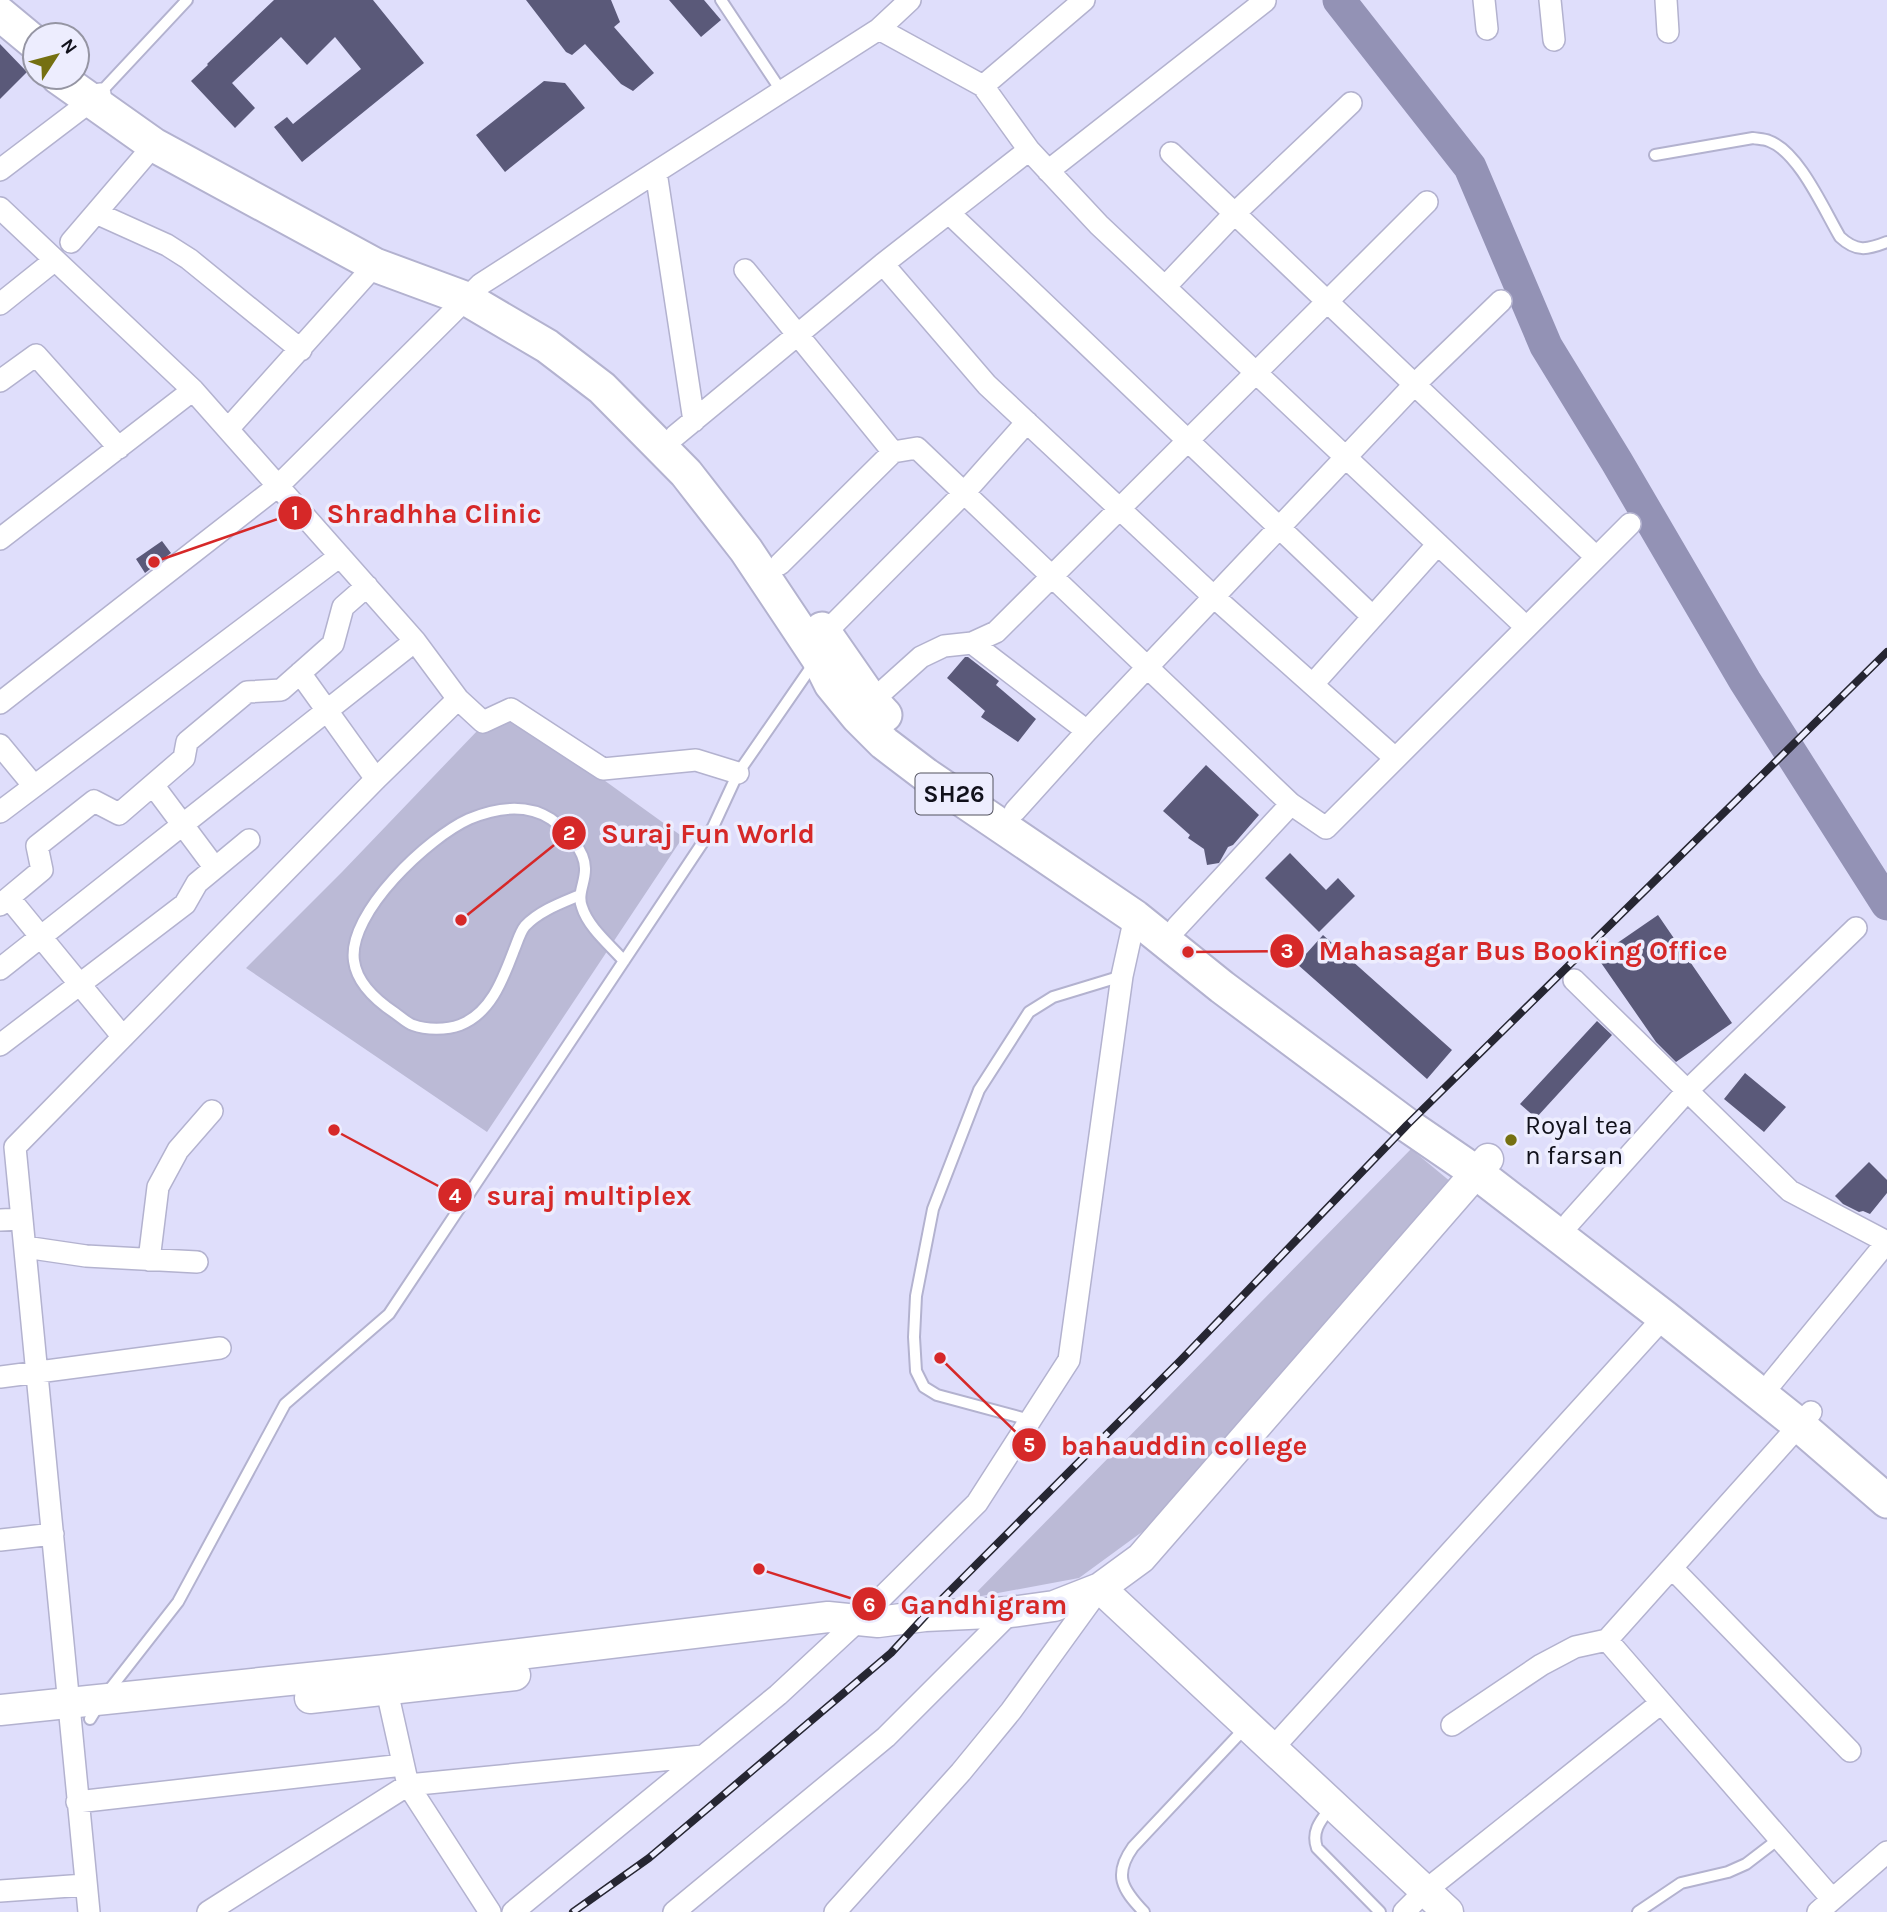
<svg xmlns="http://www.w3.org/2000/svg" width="1887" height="1912" font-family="Karla,sans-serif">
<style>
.green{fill:#bbbad6}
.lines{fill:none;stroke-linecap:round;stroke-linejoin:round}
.river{stroke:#9392b5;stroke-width:33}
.building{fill:#5a5979}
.lane-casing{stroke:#b3b2cf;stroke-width:14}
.street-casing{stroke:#b3b2cf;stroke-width:24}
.secondary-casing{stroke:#b3b2cf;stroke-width:33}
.primary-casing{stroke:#b3b2cf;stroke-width:37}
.lane{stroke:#fff;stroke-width:10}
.street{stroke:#fff;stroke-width:21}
.secondary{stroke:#fff;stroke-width:30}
.primary{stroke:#fff;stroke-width:33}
.rail-casing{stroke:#262632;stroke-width:8}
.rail{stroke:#ededfe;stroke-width:5;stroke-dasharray:16;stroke-linecap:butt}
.poi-dot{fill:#757011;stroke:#ededfe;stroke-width:2.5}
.labels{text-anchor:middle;stroke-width:7;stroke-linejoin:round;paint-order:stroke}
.shield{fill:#ededfe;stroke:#53535f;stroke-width:2}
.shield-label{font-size:24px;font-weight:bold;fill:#11111b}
.poi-label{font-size:26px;fill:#11111b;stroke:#ededfe;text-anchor:start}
.leader{fill:none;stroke:#d62828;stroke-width:2.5}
.callout-dot{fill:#d62828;stroke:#ededfe;stroke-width:2.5}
.mark-label{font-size:21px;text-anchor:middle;font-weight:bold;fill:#fff}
.callout-label{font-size:28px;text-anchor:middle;font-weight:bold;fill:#d62828;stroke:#ededfe;stroke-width:7;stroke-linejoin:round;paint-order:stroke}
</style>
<rect width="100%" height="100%" fill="#dfdefb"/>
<path class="green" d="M501,706L683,837L487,1132L246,968L342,872Z
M1411,1149L1451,1182L1157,1521L1079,1578L971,1598Z"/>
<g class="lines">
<path class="river" d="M1339,0L1470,167L1546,346L1617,462L1745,681L1887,904"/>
</g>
<path class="building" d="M274,0H373L424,63L302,162L274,127L287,117L293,124L361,69L335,37L307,65L281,37L232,83L255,108L235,128L191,81L208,65L207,64Z
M526,0H611L620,22L614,27L654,73L633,91L621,84L585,44L572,55L566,52Z
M669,0H704L721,20L701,37Z
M0,44L27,72L0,99Z
M544,81L565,83L585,108L505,172L476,135Z
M162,541L171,553L145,573L136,559Z
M965,657H968L999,681L996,685L1036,719L1018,742L981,717L985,711L947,678Z
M1206,765L1259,815L1233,845L1228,847L1219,863L1207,865L1204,849L1188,838L1190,835L1163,811Z
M1290,853L1326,890L1338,878L1355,896L1319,932L1265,878Z
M1658,915L1732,1023L1676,1062L1656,1042L1597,957Z
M1323,935L1452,1050L1427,1079L1297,964Z
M1597,1021L1612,1035L1536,1118L1520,1104Z
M1745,1073L1786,1107L1764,1132L1724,1099Z
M1869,1162L1887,1180V1193L1870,1214L1863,1211L1859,1212L1843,1204L1835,1196Z"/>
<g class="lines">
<defs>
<path id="lane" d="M721,0L782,92
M101,92L187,0
M1655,155L1753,138C1758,139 1764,139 1769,141C1799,152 1824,210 1840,237C1856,252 1867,250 1887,242
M580,895C561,903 539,911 525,926C520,932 517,943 514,950C503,979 491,1013 460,1025C447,1030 426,1030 413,1025C407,1023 401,1017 395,1013C377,1001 357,984 354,961C347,913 429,837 469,819C495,808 526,803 551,819C566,830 586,851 585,870C585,883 577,894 582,907C588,927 610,945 624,961
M1030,1420L937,1395L924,1387L916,1371L914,1337L916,1296L933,1209L979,1090L1029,1012L1053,997L1122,976
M90,1719L103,1698L178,1602L285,1404L389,1314L713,827L738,773L814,663
M1331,1807C1321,1820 1311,1831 1317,1848L1380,1912
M1144,1912C1122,1889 1113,1875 1133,1847L1245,1728
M1638,1912L1681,1883L1728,1872L1746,1864L1780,1838"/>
<path id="street" d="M1484,0L1487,29
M1550,0L1554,40
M1666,0L1668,32
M879,29L983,86L1029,150L1099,225L1526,627
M983,86L1084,0
M1171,153L1596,557
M0,170L100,94
M1048,171L1265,1
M656,172L694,421
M0,208L193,390L415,641L458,699L376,779L15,1147L89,1912
M96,213L167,245L189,259L301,350
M949,213L1373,617
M71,242L154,145
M883,264L987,385L1214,597L1395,758
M745,270L893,452L917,448L1291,804L1326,828L1630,524
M1165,287L1234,214L1351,103
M0,304L55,260
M0,381L36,355L119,448
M228,429L375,265
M675,436L883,264L1029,150
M0,539L193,390
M780,564L893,452
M823,643L825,633L964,493L1027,422
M972,643L1087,731
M300,673L376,779
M1313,684L1438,544
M458,699L483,722L511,709L603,769L696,760L738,773
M872,701L921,657L944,646L972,643L996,632L1427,202
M0,703L278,486L481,284L879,29L910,0
M0,745L34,786
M153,785L215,868
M1015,811L1087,731L1414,385L1501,301
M0,812L340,556
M9,898L123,1037
M0,905L42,870L37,846L94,801L119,814L184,758L187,742L247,692L281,690L333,644L343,607L367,586
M1177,927L1291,804
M0,969L415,641
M1574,980L1790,1191L1887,1242
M0,1045L185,904L197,883L249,840
M0,1220L22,1219
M1570,1222L1688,1090L1856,928
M25,1247L86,1256L197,1262
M149,1260L158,1187L178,1150L212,1111
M0,1377L220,1348
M1773,1381L1887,1242
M0,1540L53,1534
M1672,1568L1850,1751
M1607,1640L1832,1899
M386,1678L387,1691L408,1785L490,1912
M1452,1725L1541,1665L1575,1647L1607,1640L1811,1412
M1272,1749L1664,1317
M77,1802L403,1765
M0,1891L85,1885
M208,1912L408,1785L703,1756
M513,1912L778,1695L860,1619L977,1503L1069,1360L1122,976L1135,917
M674,1912L886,1737L1011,1612
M835,1912L961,1772L1011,1711L1100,1588
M1404,1912L1425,1891L1661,1703
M1818,1912L1887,1852"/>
<path id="secondary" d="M1100,1588L1448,1912
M310,1698L515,1675
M0,1710L386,1670L828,1617L878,1622L925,1616L1011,1612L1054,1606L1100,1588L1141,1558L1488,1159"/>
<path id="primary" d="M0,14L35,43
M58,77L154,145L375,265L467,299L547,346L602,388L686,473L746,550L818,658L831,684L858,717L884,743L926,775L1135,917L1222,987L1407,1125L1477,1173L1664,1317L1799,1425L1887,1501
M822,629L872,701L885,715"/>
</defs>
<use href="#lane" class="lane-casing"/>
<use href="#street" class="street-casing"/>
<use href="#secondary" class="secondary-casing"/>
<use href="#primary" class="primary-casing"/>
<use href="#lane" class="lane"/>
<use href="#street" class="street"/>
<use href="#secondary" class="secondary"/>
<use href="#primary" class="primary"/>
<defs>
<path id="rail" d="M573,1912L649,1858L891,1653L925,1616L1181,1360L1407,1125L1887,652"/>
</defs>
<use href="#rail" class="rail-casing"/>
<use href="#rail" class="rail"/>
</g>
<circle class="poi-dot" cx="1511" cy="1140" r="7"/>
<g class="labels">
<rect class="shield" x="915.5" y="773.5" width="77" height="41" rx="5"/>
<g class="shield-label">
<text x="954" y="802">SH26</text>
</g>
<g class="poi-label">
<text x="1525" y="1134">Royal tea<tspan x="1525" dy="30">n farsan</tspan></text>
</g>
</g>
<path class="leader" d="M154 562L295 513M461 920L569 833M1188 952L1287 951M334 1130L455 1195M940 1358L1029 1445M759 1569L869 1604"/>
<g class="callout-dot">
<circle cx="154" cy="562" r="7"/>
<circle cx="461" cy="920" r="7"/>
<circle cx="1188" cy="952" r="7"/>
<circle cx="334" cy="1130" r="7"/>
<circle cx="940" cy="1358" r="7"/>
<circle cx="759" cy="1569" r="7"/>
<circle cx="295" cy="513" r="18"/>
<circle cx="569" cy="833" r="18"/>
<circle cx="1287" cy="951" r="18"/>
<circle cx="455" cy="1195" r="18"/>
<circle cx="1029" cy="1445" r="18"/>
<circle cx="869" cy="1604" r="18"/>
</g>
<g class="mark-label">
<text x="295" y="520">1</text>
<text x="569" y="840">2</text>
<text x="1287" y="958">3</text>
<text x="455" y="1203">4</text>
<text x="1029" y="1452">5</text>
<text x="869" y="1612">6</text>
</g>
<g class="callout-label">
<text x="434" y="523">Shradhha Clinic</text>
<text x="708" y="843">Suraj Fun World</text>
<text x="1523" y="960">Mahasagar Bus Booking Office</text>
<text x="589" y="1205">suraj multiplex</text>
<text x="1184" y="1455">bahauddin college</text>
<text x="984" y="1614">Gandhigram</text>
</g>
<g transform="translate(56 56) rotate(54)"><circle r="33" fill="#ededfe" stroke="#9595a3" stroke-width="2"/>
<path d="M0-5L12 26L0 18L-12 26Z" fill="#757011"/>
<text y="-10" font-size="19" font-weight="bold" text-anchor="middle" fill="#11111b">N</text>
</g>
</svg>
